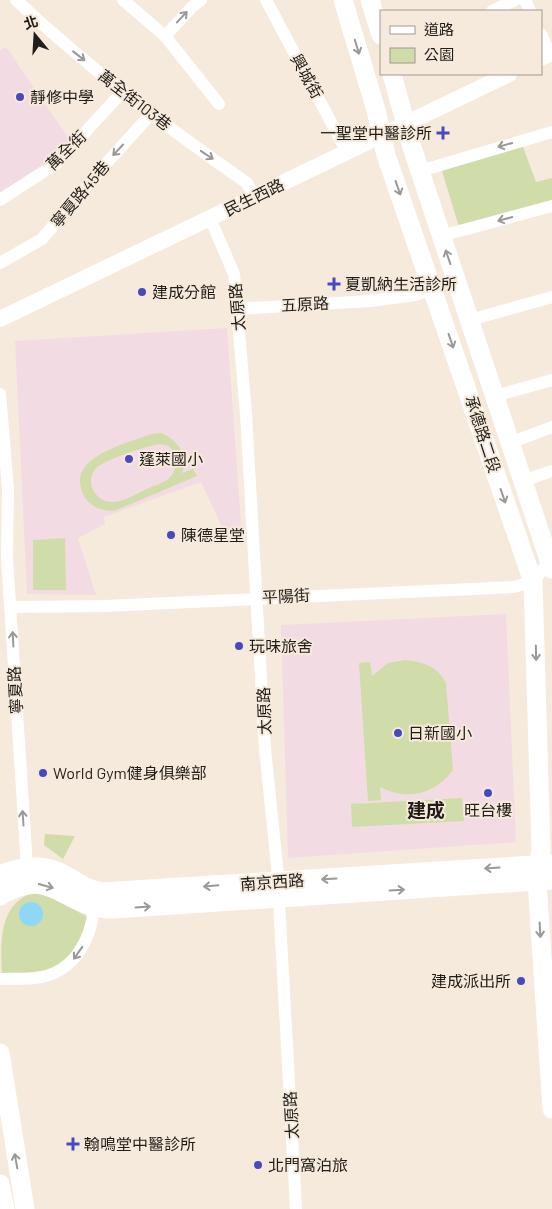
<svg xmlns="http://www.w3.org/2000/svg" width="552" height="1209" font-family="Barlow,'Noto Sans TC',sans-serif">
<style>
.education{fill:#f3dbe4}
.green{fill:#d1dcab;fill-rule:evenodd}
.water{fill:#90d6f7}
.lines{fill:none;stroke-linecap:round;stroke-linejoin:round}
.minor{stroke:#fff;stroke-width:12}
.tertiary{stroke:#fff;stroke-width:16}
.secondary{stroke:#fff;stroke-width:19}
.oneway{stroke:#9b9997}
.poi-dot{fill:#4a48be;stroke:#f6eadc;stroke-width:2}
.labels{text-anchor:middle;stroke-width:4;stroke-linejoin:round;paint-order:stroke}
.street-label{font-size:16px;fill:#211d18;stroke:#f6eadc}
.poi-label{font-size:16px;fill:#211d18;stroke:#f6eadc;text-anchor:start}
.quarter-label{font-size:19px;font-weight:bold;fill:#211d18;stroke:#f6eadc}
</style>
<rect width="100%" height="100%" fill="#f6eadc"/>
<path class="education" d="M6,47L72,143L56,162L0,196V50Z
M227,328L242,537L229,542L201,482L104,517L105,524L78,538L96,595L27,594L15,341Z
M506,614L516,842L288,858L281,625Z"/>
<path class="green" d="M522,144L536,182L552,178V203L459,227L442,171Z
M161,433C178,440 189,455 182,473L193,469L197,476L114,511C103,511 90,507 84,496C64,457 126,444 151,434ZM160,444L169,446L177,458C175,479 167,481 149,488C139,492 124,502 113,502C95,503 84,481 96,468C103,460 150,445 160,444Z
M65,538L66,590H33V540Z
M405,660C424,662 437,666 446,683L453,770C434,795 407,801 380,787L381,800L368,801L359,663L370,662L372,676L388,663Z
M462,798L464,821L352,827L351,804Z
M45,834L75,836L63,859L44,845Z
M33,893H42L88,917C73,971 53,972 2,974C0,940 0,903 33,893Z"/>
<path class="water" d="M19 914a12 12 0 1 1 24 0a12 12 0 1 1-24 0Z"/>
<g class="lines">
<path class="minor" d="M16,0C88,67 166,127 247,183L254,197
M123,0L165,36L219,104
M266,0L347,152
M525,0L530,11
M492,11L515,0
M541,34L550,54
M165,36L192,7L201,0
M420,171L552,132
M0,200L57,163L123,91
M210,218L234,274L246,414L265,749L277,866L296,1209
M441,236L552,206
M0,263L42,239L103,167L151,114
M237,309L370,301L416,295L432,289
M470,320L552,297
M0,394L8,489L7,558L27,867
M495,396L552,380
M510,443L552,427
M523,481L552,471
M11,607L105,606L513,587L533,582L552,557
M0,979C14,978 29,980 42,977C75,970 91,939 94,908"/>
<path class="tertiary" d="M541,58L552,53
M0,319L509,74"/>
<path class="secondary" d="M343,0L376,110L386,155L533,582L541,849L537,881L552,1109
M370,0L381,35
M392,74L412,147L552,569
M0,875C22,865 46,863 67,876C79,883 88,890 102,892L550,864
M0,896C54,864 61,908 113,909L552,880
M0,1053L25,1209
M0,1184L5,1209"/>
</g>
<defs><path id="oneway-shaft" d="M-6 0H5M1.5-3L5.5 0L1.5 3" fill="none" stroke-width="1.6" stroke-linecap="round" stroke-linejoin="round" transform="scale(1.25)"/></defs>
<g class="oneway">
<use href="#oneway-shaft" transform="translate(182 17) rotate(-47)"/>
<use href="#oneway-shaft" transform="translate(357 47) rotate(73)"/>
<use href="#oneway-shaft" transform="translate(79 56) rotate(38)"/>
<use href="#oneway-shaft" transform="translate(505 145) rotate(164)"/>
<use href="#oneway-shaft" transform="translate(118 150) rotate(133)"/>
<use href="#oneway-shaft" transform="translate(207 155) rotate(34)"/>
<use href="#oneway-shaft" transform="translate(398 188) rotate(71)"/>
<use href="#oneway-shaft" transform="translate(505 219) rotate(165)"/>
<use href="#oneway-shaft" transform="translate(448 257) rotate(-109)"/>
<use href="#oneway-shaft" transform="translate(451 341) rotate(71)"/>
<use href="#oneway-shaft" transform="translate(503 496) rotate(71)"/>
<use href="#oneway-shaft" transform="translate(13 639) rotate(-93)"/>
<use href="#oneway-shaft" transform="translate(536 653) rotate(89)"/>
<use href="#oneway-shaft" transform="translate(23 818) rotate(-94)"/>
<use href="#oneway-shaft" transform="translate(492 868) rotate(176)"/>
<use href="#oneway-shaft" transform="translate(329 879) rotate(177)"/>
<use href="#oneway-shaft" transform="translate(46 886) rotate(16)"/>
<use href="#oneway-shaft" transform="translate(211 886) rotate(175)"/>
<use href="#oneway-shaft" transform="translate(397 890) rotate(-3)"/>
<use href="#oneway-shaft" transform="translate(143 907) rotate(-4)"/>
<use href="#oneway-shaft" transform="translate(540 930) rotate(87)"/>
<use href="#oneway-shaft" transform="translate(78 953) rotate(125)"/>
<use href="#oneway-shaft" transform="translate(16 1161) rotate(-100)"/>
</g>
<g class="poi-dot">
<circle cx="20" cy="97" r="5"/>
<path d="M440.5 125.5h5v5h5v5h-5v5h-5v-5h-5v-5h5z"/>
<path d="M331.5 276.5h5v5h5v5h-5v5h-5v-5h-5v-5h5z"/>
<circle cx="142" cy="292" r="5"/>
<circle cx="129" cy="459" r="5"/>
<circle cx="171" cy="535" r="5"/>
<circle cx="239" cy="646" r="5"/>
<circle cx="398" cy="733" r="5"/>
<circle cx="43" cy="773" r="5"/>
<circle cx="488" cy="793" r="5"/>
<circle cx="521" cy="981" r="5"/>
<path d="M70.5 1136.5h5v5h5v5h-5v5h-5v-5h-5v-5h5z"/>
<circle cx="258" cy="1165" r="5"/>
</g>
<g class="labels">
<g class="street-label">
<text transform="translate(307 76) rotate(61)" y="6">興城街</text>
<text transform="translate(135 100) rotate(38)" y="6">萬全街103巷</text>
<text transform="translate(66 150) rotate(-44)" y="6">萬全街</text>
<text transform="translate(80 194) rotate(-50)" y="6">寧夏路45巷</text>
<text transform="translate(254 197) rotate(-26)" y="6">民生西路</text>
<text transform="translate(305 304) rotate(-3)" y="6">五原路</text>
<text transform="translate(237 307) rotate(-95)" y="6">太原路</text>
<text transform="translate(483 434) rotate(72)" y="6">承德路二段</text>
<text transform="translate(286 596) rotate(-3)" y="6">平陽街</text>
<text transform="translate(15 690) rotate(-93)" y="6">寧夏路</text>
<text transform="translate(264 711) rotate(-92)" y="6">太原路</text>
<text transform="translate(272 882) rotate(-4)" y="6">南京西路</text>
<text transform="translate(291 1115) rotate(-93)" y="6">太原路</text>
</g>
<g class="poi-label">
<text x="30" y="103">靜修中學</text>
<text x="432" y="139" text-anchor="end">一聖堂中醫診所</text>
<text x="345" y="290">夏凱納生活診所</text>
<text x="152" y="298">建成分館</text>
<text x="139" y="465">蓬萊國小</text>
<text x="181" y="541">陳德星堂</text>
<text x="249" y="652">玩味旅舍</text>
<text x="408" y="739">日新國小</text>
<text x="53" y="779">World Gym健身俱樂部</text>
<text x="488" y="816" text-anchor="middle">旺台樓</text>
<text x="511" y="987" text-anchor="end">建成派出所</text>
<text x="84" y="1150">翰鳴堂中醫診所</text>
<text x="268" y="1171">北門窩泊旅</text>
</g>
<g class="quarter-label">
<text x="426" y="817">建成</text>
</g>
</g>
<rect x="380" y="10" width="162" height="65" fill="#f6eadc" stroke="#a1988e"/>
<rect x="390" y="26" width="25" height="8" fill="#ffffff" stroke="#a1988e"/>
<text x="424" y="35" font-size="15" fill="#211d18">道路</text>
<rect x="390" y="48" width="25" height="15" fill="#d1dcab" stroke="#a1988e"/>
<text x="424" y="60" font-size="15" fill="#211d18">公園</text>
<g transform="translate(35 35) rotate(342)" stroke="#f6eadc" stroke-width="4" paint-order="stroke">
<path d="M0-4L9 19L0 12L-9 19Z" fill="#211d18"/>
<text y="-8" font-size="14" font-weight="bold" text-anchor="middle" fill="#211d18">北</text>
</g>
</svg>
